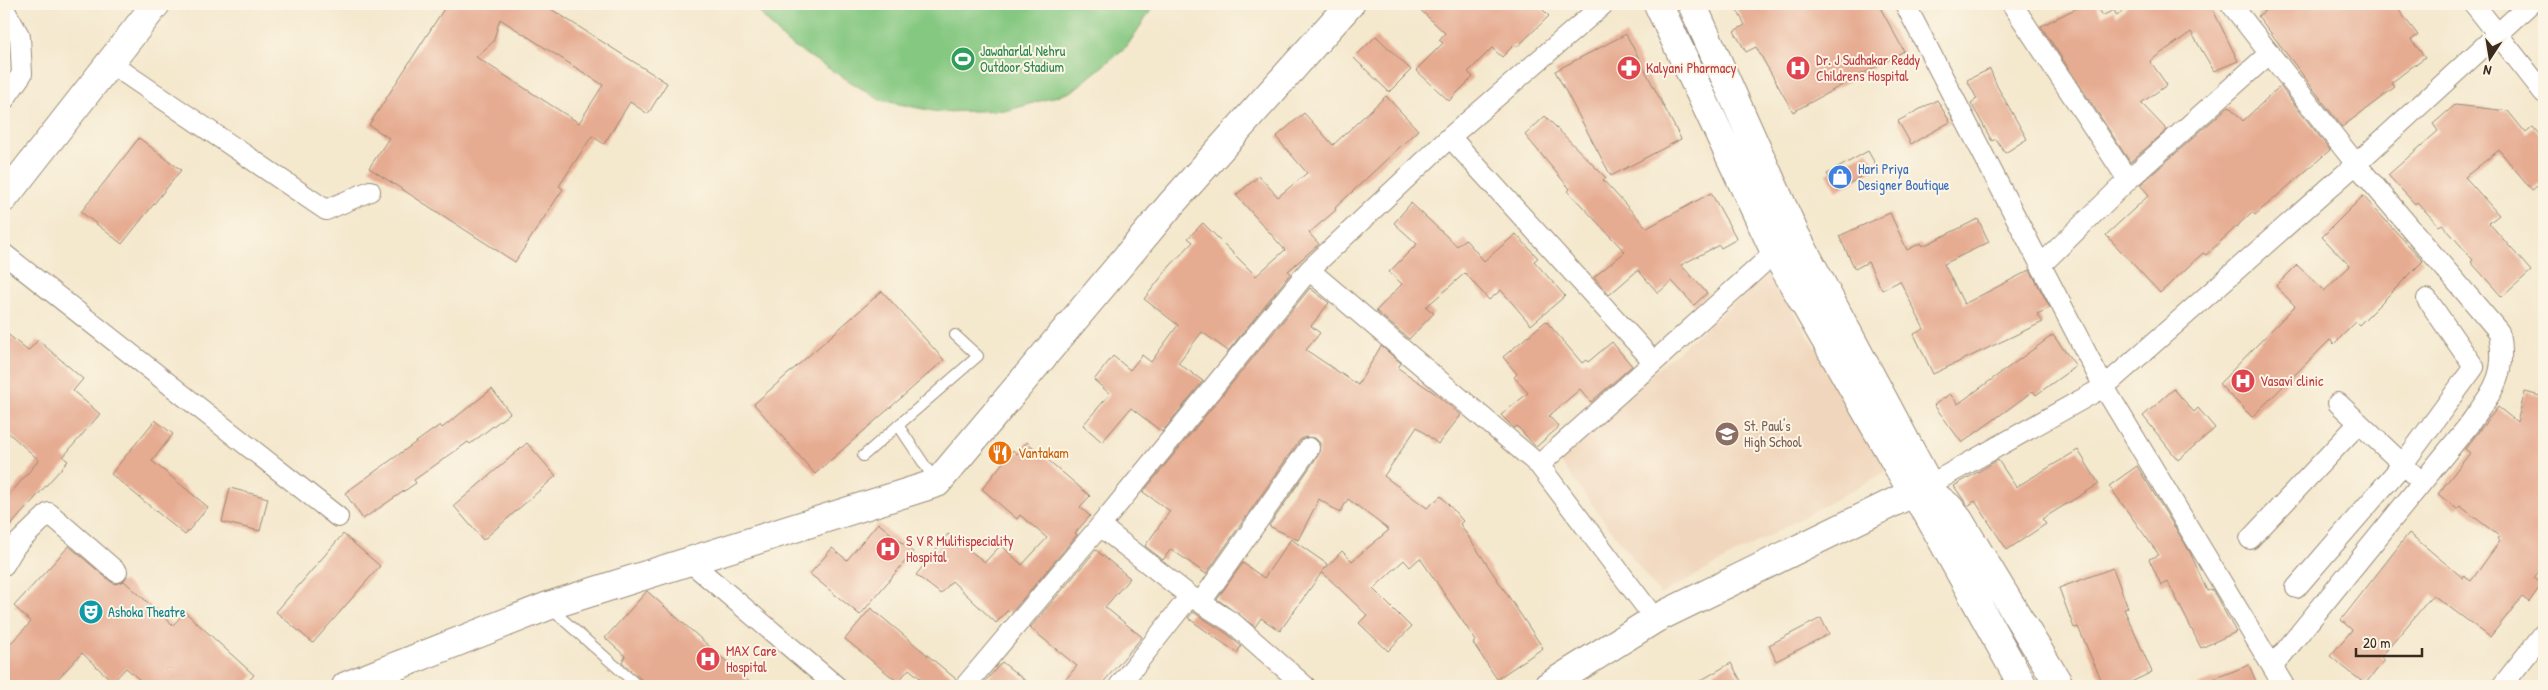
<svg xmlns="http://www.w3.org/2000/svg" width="2548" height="690" font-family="'Patrick Hand',sans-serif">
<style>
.built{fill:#f0d6bc}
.green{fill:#85c881;stroke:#607950}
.building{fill:#e6ac92;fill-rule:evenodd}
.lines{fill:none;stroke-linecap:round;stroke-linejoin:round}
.lane-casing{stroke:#988976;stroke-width:12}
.street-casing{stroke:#988976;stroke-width:22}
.secondary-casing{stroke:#988976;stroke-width:30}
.primary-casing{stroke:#988976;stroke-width:30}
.lane{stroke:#fff;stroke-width:10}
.street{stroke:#fff;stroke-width:20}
.secondary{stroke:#fff;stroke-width:28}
.primary{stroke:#fff;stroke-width:28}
.labels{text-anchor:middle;stroke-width:4;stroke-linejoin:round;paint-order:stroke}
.leisure-label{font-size:14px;fill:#27864d;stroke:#fcf5e5;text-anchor:start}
.health-label{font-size:14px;fill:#be3a42;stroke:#fcf5e5;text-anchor:start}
.shop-label{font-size:14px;fill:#366cbe;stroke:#fcf5e5;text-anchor:start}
.education-label{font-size:14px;fill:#785e54;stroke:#fcf5e5;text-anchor:start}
.food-label{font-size:14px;fill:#c56008;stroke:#fcf5e5;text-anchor:start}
.culture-label{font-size:14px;fill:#0d838f;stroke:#fcf5e5;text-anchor:start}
</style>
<rect width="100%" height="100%" fill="#fcf5e5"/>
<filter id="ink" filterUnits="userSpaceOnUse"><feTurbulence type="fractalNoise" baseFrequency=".02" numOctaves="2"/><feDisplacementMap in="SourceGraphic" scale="10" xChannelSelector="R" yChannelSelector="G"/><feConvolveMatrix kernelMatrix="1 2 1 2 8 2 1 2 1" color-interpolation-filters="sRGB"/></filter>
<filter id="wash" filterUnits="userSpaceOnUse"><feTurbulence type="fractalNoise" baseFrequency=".0096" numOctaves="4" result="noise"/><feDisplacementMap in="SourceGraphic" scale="20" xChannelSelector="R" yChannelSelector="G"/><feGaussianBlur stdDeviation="1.12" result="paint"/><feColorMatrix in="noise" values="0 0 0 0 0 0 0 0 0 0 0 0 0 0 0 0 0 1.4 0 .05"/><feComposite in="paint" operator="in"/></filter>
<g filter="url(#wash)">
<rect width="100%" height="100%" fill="#f4e8cd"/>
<path class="built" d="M1769,273L1891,469L1660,595L1558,459L1612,408Z"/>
<path class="green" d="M752,4H1155L1127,46L1071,92L1009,110L938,112L880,100L786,42Z"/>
<g id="blocks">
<path class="building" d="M447,4H543L667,83L648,114L630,102L604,144L592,136L559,186L563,189L515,262L369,168L389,138L369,125ZM500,19L603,85L579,123L476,57L493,42Z
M1414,4H1537L1549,16L1517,47L1514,45L1502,57L1492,48L1468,72L1473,77L1449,101L1416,70L1443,43L1439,40L1445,33Z
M1734,4H1878L1904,51L1793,112L1756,47L1746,52L1734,31L1745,25Z
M2085,4H2095L2102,16L2114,10L2117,16L2130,4H2210L2238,61L2214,71L2191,32L2150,61L2167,85L2141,103L2167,130L2130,162L2041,26Z
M2274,4H2394L2418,35L2411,40L2425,57L2391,83L2395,87L2342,127L2258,16Z
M1626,34L1681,139L1611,176L1555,71Z
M1376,36L1411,70L1389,92L1354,58Z
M1990,69L1997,86L2027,139L2005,153L1996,139L1992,141L1971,103L1977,99L1967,80Z
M2280,86L2330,150L2255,215L2252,212L2206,255L2203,253L2160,293L2106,235L2149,195L2140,185L2229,106L2243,121Z
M1386,96L1418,130L1335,208L1336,210L1309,233L1319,244L1288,271L1291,273L1228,351L1202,332L1178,363L1203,381L1162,432L1131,408L1102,442L1083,425L1110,394L1094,380L1113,356L1130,370L1142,355L1151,362L1178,325L1144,299L1170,266L1193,242L1188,238L1203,223L1256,276L1285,250L1236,195L1259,176L1278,197L1307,173L1276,137L1304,113L1333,145Z
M1937,100L1950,122L1911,144L1898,121Z
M2455,105L2508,111L2526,133L2533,127L2544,140V181L2532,190L2499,150L2465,177L2499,215L2489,223L2531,271L2502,297L2471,262L2473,260L2442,224L2439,226L2417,202L2415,204L2388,175L2438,131L2433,124Z
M1545,116L1606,178L1603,180L1647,228L1711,193L1737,239L1721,248L1719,245L1681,265L1707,293L1694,305L1672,281L1658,293L1638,270L1609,295L1603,288L1594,277L1625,252L1568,191L1570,189L1525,135Z
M139,138L181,170L122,244L81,212Z
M1868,151L1877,167L1837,191L1827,174Z
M2363,196L2423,261L2359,325L2356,322L2334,344L2330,340L2252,417L2219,384L2295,306L2276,286L2297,265L2324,291L2350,266L2322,237Z
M1411,203L1457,246L1465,239L1484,261L1516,234L1538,258L1534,261L1565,296L1531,325L1501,290L1489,300L1465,273L1426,307L1434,313L1409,339L1376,311L1402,284L1389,272L1417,244L1394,223Z
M1890,213L1907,250L1921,243L1923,246L1978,219L1989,242L1944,264L1964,304L2030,270L2050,308L2037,314L2043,322L1933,374L1914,334L1924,329L1900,281L1882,290L1868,262L1855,269L1839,236Z
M1310,288L1329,303L1311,326L1320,333L1306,350L1358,385L1381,346L1401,363L1398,368L1433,392L1461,415L1438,444L1417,427L1384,476L1427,508L1441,496L1463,521L1460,524L1543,648L1497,679L1473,643L1476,641L1420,558L1410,567L1404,560L1373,589L1411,627L1388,651L1359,623L1367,615L1322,572L1280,631L1261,618L1255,627L1217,599L1243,563L1264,578L1291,539L1327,564L1323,571L1342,551L1352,561L1389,530L1348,499L1340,513L1319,499L1298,540L1269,526L1319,454L1320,443L1315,438L1304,437L1299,441L1206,574L1171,549L1163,560L1145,546L1170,511L1143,492Z
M882,291L944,360L815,474L754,404Z
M1546,321L1582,363L1586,360L1588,362L1612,342L1632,366L1591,402L1580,389L1549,416L1559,427L1536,447L1517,426L1514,428L1501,415L1528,393L1514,377L1517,374L1503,357Z
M4,331L28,351L38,340L83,379L73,391L100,414L63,457L68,461L4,533V501L39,460L4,429Z
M2053,335L2076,366L2036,395L2033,391L1962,443L1934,405L1950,394L1958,404Z
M492,389L510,413L470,444L468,442L414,480L416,483L363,519L345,493L440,425L442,428Z
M2174,389L2194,412L2198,408L2215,428L2178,460L2143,416Z
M2525,392L2544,397V564L2534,578L2542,584L2529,602L2522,597L2490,637L2433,595L2381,657L2385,660L2365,684L2330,656L2352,630L2341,620L2409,533L2463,578L2464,576L2471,581L2500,541L2497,539L2499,536L2460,506L2457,509L2438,494L2470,453L2465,449L2498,407L2517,422Z
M155,420L173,434L152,461L208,507L185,535L111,474Z
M1027,442L1090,496L1080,507L1090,516L1075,533L1077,535L1011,613L1008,610L996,623L952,581L941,594L916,575L948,534L985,562L1001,545L1022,565L1047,538L1020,515L1017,519L982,489L1013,450L1017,454Z
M527,443L556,476L483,540L454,506Z
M2078,450L2099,484L2042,519L2046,524L2007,550L1975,501L1968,506L1954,486L1998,460L2016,487Z
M2137,466L2190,552L2207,591L2212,589L2236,632L2201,648L2168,582L2161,585L2149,559L2159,555L2109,486Z
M230,488L268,498L260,531L222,522Z
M878,523L913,552L860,615L810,574L832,548L847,560Z
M343,534L380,566L313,643L276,612Z
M69,546L110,581L115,584L124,581L173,625L185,612L254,675L244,686H147L126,668L113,682L82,653L51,686H4V650L31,622L14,606Z
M1096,550L1130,578L1105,607L1142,637L1100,686H1060L1077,666L1030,628Z
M2113,568L2128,608L2124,609L2152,672L2123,686H2104L2078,627L2074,628L2059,588Z
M647,591L754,686H645L643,681L622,662L625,656L605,638Z
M871,608L956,679L953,686H930L909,669L898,682L845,639Z
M1193,612L1226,633L1241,646L1237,653L1188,618Z
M1821,618L1829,634L1776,661L1769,645Z
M1002,662L1032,686H981Z
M1731,663L1744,686H1691Z
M2249,665L2258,686H2198V685Z"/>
</g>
</g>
<g filter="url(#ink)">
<use href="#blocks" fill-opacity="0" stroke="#988976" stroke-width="1"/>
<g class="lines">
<defs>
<path id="lane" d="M898,425L936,482
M863,456L978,356L955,335
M551,609L638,686"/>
<path id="street" d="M1604,4L1450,137L1309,270L1539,465L1655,619
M1905,4L2104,387L2284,686
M2012,4L2128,180
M2231,4L2356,164L2499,332C2507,378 2493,390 2468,426L2273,666
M2474,4L2544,93
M4,9L20,37L22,74L4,100
M110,63L326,210L370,191
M1450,137L1654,362L1784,244
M4,254L338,517
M2041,265L2128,180L2270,53
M2338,403L2413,474
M1539,465L1654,362
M1929,485L2104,387L2356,164L2530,4
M1100,526L1190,596
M2250,539L2359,423
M689,561L836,686
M4,565L16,545L49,513L117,572
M2296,588L2403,464L2474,367L2427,299
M1201,602L1309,448
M965,686L1100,526L1309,270
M1119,686L1190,596L1233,623L1305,686
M2502,686L2544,633"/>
<path id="secondary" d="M1658,4L1775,252L1913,493L1927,513L2023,686
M1692,4L1795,234L1935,496L1949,507L1959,520L2060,686
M346,686L548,606L937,483L1172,203L1350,4
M1548,686L1655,619L1929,485"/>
<path id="primary" d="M4,198L156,4"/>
</defs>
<use href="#lane" class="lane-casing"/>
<use href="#street" class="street-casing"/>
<use href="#secondary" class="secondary-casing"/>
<use href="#primary" class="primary-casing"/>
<use href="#lane" class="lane"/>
<use href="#street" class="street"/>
<use href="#secondary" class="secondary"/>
<use href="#primary" class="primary"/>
</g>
</g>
<defs>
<symbol id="stadium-disc" viewBox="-11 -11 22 22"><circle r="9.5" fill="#2e9e5b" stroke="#fcf5e5"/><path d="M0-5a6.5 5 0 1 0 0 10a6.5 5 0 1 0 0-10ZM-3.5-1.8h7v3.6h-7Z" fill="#fff"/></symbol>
<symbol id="pharmacy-disc" viewBox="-11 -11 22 22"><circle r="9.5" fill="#e0444e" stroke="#fcf5e5"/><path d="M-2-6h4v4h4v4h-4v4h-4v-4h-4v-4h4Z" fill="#fff"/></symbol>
<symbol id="hospital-disc" viewBox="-11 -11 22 22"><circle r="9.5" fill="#e0444e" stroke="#fcf5e5"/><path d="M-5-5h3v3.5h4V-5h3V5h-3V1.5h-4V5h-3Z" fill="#fff"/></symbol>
<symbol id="shop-disc" viewBox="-11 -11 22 22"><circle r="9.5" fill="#3f7fe0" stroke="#fcf5e5"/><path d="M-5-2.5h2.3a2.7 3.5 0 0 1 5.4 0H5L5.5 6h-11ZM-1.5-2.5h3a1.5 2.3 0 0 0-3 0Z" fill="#fff"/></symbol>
<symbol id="school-disc" viewBox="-11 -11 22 22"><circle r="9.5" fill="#8d6e63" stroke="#fcf5e5"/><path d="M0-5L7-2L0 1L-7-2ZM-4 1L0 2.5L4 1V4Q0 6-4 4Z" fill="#fff"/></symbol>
<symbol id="restaurant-disc" viewBox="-11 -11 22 22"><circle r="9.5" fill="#e8710a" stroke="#fcf5e5"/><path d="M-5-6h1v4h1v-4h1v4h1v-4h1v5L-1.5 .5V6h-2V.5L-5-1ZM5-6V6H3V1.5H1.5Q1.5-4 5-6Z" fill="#fff"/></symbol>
<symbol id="theatre-disc" viewBox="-11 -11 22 22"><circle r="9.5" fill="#0f9aa8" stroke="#fcf5e5"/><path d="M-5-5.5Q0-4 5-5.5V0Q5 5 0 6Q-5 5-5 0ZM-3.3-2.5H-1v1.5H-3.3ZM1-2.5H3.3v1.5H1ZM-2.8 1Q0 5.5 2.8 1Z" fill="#fff"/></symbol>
</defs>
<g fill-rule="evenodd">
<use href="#stadium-disc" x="949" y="45" width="28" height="28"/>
<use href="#pharmacy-disc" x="1615" y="54" width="28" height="28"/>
<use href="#hospital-disc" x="1784" y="54" width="28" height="28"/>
<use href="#shop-disc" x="1826" y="163" width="28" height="28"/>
<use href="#hospital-disc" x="2229" y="367" width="28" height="28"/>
<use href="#school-disc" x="1713" y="420" width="28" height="28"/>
<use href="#restaurant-disc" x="986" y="439" width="28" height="28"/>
<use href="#hospital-disc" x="874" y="535" width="28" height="28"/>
<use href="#theatre-disc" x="77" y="598" width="28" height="28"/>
<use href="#hospital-disc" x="694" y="645" width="28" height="28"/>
</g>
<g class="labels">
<g class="leisure-label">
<text x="980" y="56">Jawaharlal Nehru<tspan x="980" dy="16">Outdoor Stadium</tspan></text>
</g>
<g class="health-label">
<text x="1816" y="65">Dr. J Sudhakar Reddy<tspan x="1816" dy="16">Childrens Hospital</tspan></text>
<text x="1646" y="73">Kalyani Pharmacy</text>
<text x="2260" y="386">Vasavi clinic</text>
<text x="906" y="546">S V R Mulitispeciality<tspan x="906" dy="16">Hospital</tspan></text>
<text x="726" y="656">MAX Care<tspan x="726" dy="16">Hospital</tspan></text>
</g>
<g class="shop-label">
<text x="1858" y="174">Hari Priya<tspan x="1858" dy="16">Designer Boutique</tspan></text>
</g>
<g class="education-label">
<text x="1744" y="431">St. Paul's<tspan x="1744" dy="16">High School</tspan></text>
</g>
<g class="food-label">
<text x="1018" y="458">Vantakam</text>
</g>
<g class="culture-label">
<text x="108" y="617">Ashoka Theatre</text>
</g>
</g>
<rect width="2548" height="690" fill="none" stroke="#fcf5e5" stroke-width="20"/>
<g transform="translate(2490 58) rotate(192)" stroke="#fcf5e5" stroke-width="4" paint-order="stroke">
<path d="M0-4L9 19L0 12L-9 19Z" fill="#3b2a1e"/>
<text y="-8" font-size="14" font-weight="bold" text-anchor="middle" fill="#3b2a1e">N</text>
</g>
<path d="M2356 648v8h66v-8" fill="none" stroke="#3b2a1e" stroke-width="2.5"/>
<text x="2363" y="648" font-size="15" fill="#3b2a1e" stroke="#fcf5e5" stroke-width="4" paint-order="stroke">20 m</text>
</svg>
